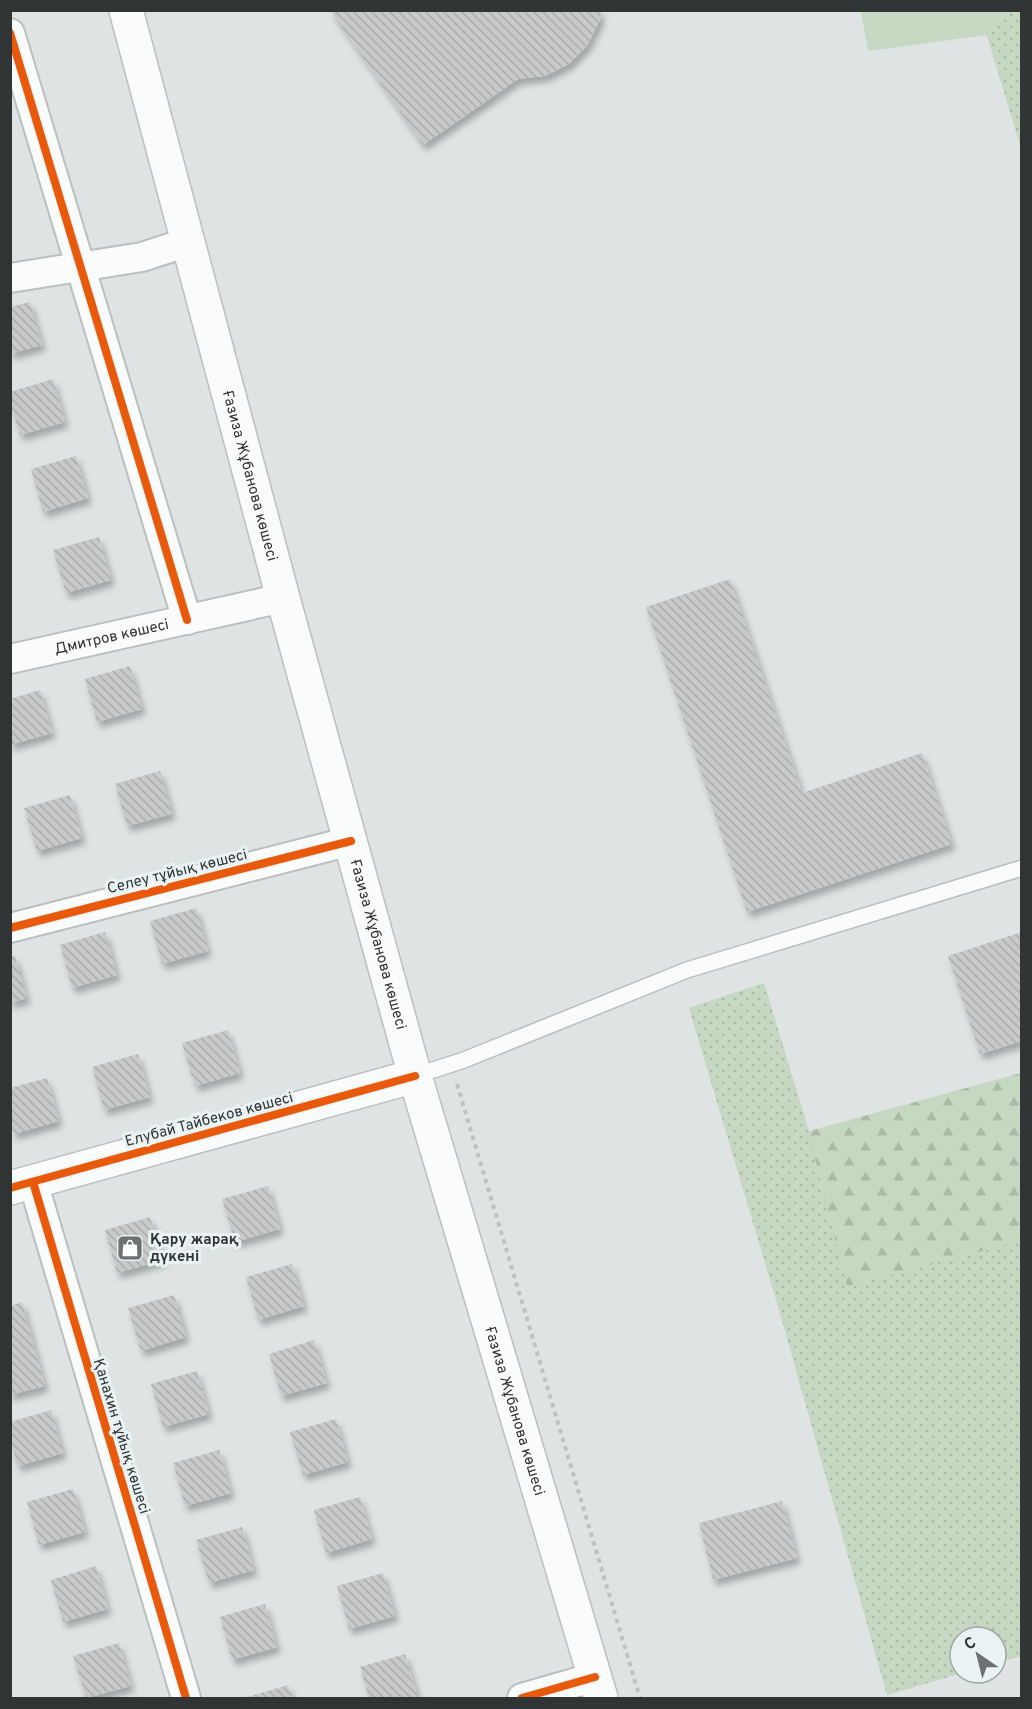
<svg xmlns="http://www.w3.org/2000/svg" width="1032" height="1709" font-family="Overpass,sans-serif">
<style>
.grass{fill:#c6d8c2}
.forest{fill:url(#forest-firs)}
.park{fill:url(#park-dots)}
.building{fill:url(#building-back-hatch);filter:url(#shadow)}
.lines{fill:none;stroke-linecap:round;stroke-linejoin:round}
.lane-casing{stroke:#bcbfbf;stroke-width:18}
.street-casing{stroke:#bcbfbf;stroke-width:32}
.secondary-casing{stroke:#bcbfbf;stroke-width:36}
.path{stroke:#c0c2c2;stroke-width:4;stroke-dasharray:4.5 4.5;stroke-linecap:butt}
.lane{stroke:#fafbfb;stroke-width:15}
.street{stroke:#fafbfb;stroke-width:28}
.secondary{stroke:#fafbfb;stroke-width:33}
.cycleway-casing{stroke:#eaf3f3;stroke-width:11}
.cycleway{stroke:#e8590c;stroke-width:8}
.labels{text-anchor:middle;stroke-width:6;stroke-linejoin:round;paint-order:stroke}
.street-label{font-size:15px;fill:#313434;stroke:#eaf3f3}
.poi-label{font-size:15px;font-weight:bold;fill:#313434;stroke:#eaf3f3;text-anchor:start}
</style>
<defs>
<pattern id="forest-firs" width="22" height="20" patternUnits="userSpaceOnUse" patternTransform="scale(1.5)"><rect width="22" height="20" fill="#c6d8c2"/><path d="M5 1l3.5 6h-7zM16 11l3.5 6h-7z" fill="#abbaa7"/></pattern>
<pattern id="park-dots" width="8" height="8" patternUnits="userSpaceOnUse" patternTransform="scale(1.5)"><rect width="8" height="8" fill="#c6d8c2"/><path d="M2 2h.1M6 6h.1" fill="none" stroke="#abbaa7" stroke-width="1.8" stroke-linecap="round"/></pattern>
<pattern id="building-back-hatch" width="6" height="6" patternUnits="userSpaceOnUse" patternTransform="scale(1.5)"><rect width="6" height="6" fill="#c7cac9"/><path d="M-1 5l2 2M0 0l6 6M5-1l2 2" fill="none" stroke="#abaead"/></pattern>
<filter id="shadow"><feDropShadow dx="3.5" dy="6" stdDeviation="3" flood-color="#0004"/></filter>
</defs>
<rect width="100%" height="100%" fill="#dfe3e3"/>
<path class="grass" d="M861,11H1021V148L987,35L868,51Z"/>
<path class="forest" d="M764,983L809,1131L1021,1073V1656L996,1663V1637H960V1673H962L887,1695L781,1316L689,1008Z"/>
<path class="park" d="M1014,10L1021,11V148L987,35Z
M764,983L808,1131L847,1286L1021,1241V1656L996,1663V1637H960V1673H962L887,1695L781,1316L689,1008Z"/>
<path class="building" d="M330,10H601L600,20L587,46L569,64L545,76L518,79L423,145Z
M30,302L42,345L10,354V307Z
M53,379L65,422L20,435L10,402V392Z
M76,456L88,498L43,512L31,469Z
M99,537L111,580L66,593L53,550Z
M730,579L802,793L922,753L952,844L747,912L646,607Z
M130,666L142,709L97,722L85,679Z
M40,690L52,733L10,745V699Z
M160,771L172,814L127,826L115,784Z
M70,795L82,838L37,851L24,808Z
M196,908L208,951L162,964L150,921Z
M105,932L117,975L72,988L60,945Z
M1022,932V1041L980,1054L948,956Z
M15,956L27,998L10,1003V957Z
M228,1030L240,1073L195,1086L182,1043Z
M138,1054L150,1097L104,1110L92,1067Z
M47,1078L59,1121L14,1134L10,1121V1088Z
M268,1186L280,1229L235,1242L222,1199Z
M150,1217L163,1260L117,1273L105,1230Z
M292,1264L304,1306L258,1320L246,1277Z
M174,1295L186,1337L141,1351L128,1308Z
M22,1302L45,1386L10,1395V1306Z
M314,1340L327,1383L281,1396L269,1354Z
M197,1371L209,1414L163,1427L151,1384Z
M51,1410L63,1453L18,1466L10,1441V1422Z
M336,1419L348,1462L303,1475L290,1432Z
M219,1450L231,1493L185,1506L173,1463Z
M73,1489L85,1532L39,1545L27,1502Z
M360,1497L372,1539L326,1553L314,1510Z
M782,1501L797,1558L713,1580L699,1523Z
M242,1527L254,1570L209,1583L196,1540Z
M96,1566L108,1609L63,1622L51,1580Z
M383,1573L395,1616L349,1629L337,1586Z
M265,1604L277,1647L232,1660L220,1617Z
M119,1643L131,1686L86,1698L73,1656Z
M405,1654L418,1697L369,1698L360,1667Z
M288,1685L292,1698H244Z"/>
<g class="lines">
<defs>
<path id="lane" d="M415,1076L464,1060L687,970L1022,868"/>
<g id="street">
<path d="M10,33L187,620"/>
<path d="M10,278L142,257L188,242"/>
<path id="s1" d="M10,659L283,598"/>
<path d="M10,928L351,841"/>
<path d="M33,1182L186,1698"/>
<path d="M522,1698L595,1677"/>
</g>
<g id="secondary">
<path id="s2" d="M126,10L283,598L415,1076L601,1698"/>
<path d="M10,1188L415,1076"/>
</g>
</defs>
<use href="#lane" class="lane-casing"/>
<use href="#street" class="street-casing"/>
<use href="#secondary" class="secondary-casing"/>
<path class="path" d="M457,1084L640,1698"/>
<use href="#lane" class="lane"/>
<use href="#street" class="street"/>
<use href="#secondary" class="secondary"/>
<defs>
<path id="cycleway" d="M10,33L187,620
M10,928L351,841
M33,1182L186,1698
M10,1188L415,1076
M522,1698L595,1677"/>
</defs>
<use href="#cycleway" class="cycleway-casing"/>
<use href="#cycleway" class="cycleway"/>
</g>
<defs>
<symbol id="shop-square" viewBox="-11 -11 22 22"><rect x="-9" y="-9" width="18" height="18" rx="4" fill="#6e7171" stroke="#eaf3f3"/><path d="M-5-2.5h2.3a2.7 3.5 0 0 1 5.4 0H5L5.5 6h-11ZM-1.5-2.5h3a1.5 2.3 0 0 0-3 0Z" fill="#fff"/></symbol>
</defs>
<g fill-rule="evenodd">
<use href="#shop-square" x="115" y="1233" width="30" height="30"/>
</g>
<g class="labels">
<g class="street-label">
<text dy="5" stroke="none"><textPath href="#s2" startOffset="482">Ғазиза Жұбанова көшесі</textPath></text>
<text dy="5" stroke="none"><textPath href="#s1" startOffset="104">Дмитров көшесі</textPath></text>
<text transform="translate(177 871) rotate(-14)" y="5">Селеу тұйық көшесі</text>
<text dy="5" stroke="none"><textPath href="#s2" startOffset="968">Ғазиза Жұбанова көшесі</textPath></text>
<text transform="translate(209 1119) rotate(-15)" y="5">Елубай Тайбеков көшесі</text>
<text dy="5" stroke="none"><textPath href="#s2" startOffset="1454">Ғазиза Жұбанова көшесі</textPath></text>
<text transform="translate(122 1436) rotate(73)" y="5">Қанахин тұйық көшесі</text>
</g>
<g class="poi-label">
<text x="150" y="1244">Қару жарақ<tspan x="150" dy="17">дүкені</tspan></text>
</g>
</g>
<rect width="1032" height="1709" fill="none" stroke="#313434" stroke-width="24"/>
<g transform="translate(978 1655) rotate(325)"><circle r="28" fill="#eaf3f3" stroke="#a0a7a7" stroke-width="1.5"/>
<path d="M0-4.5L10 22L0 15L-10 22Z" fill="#6e7171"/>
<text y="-9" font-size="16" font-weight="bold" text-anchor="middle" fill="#313434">С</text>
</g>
</svg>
